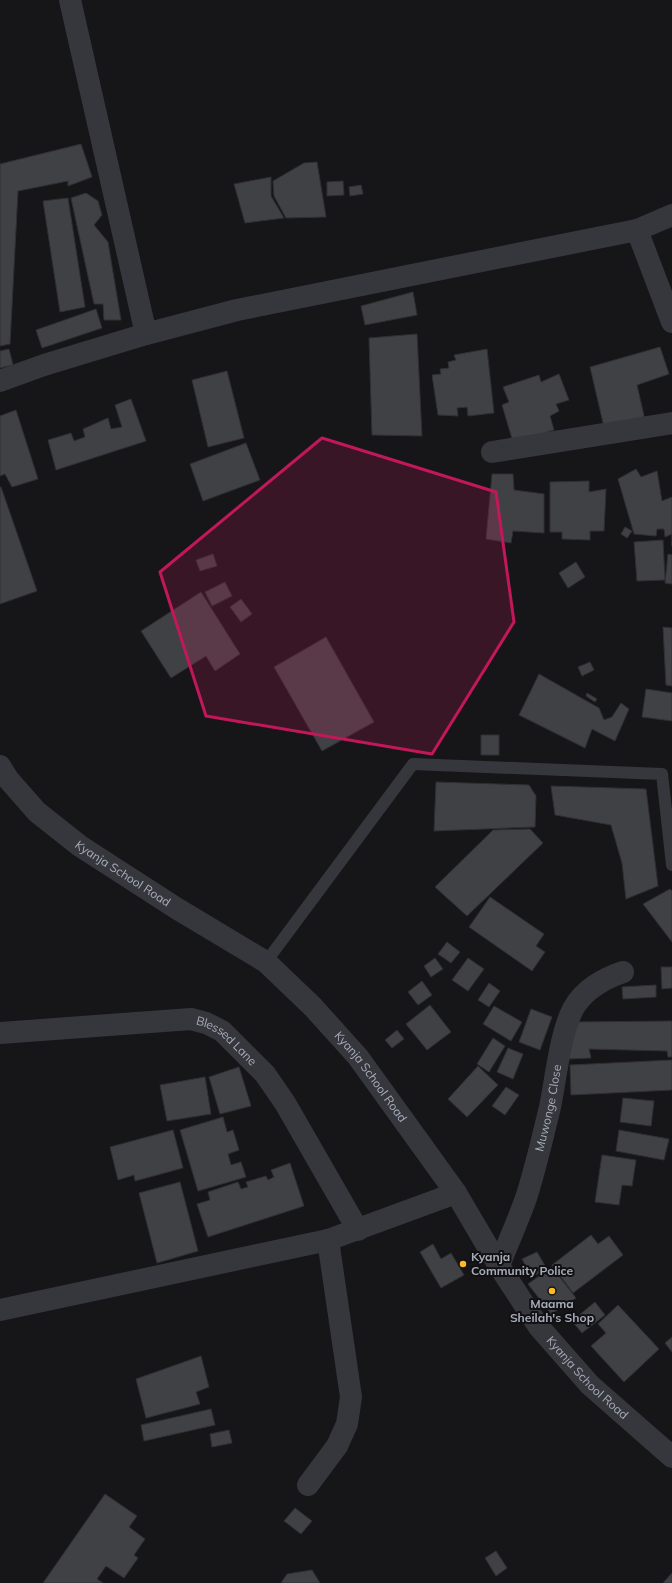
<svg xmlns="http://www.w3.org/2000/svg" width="672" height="1583" font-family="Mulish,sans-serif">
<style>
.building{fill:#404145;stroke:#302f34}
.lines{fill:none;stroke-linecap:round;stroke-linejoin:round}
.lane{stroke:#36373d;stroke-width:12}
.street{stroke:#36373d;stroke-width:22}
.marked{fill:#c2185b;fill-opacity:0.2;stroke:#c2185b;stroke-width:3;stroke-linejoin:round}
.poi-dot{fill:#ffbb27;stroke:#111113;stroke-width:1.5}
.labels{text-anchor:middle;stroke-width:4;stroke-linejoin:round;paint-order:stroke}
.street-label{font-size:12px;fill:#a6acb9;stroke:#111113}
.poi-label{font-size:12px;font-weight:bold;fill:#a6acb9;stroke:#111113;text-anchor:start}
</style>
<rect width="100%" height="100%" fill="#161618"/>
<path class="building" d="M81,144L92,177L68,186V181L18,191L10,344L0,346V164Z
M317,162L326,217L286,218L274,196L273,181L304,163Z
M271,177V196L284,218L245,223L234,184Z
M343,181L344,195L327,196V182Z
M361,185L363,194L350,196L349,187Z
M86,193L98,201L102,215L94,225L108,242L121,320H104L103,304H94L71,198Z
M68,198L85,307L60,312L43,201Z
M413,292L417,315L365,325L361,306Z
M96,309L102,328L42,348L36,330Z
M417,334L422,436L372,435L369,338Z
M660,347L669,374L637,385L645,420L604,427L590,367Z
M9,349L13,365L0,368V351Z
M487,349L494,413L468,416L467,407L457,408L458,416L438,415L432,375L441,374L440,369L449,368L448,362L456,360L454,355Z
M227,371L244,438L208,447L192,380Z
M559,374L569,400L556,404L559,411L550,416L554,430L513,442L502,405L509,402L503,387L539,375L541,382Z
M131,399L146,441L56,470L48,440L71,433L74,441L85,437L83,429L108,418L111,429L122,427L115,405Z
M16,410L38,479L12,487L5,474L0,476V416Z
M246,443L260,480L203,501L190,464Z
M636,469L641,477L657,471L662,501L672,497V546V534L665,537L664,529H657L656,536L634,534L618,479Z
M492,474H513L514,490L544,494V533L513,531L511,543L486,539Z
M589,481V492L606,489L604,531H590V540L562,539V532H550V482Z
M0,487H1L37,591L0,604Z
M625,527L632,531L627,538L621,534Z
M663,540L665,580L637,581L634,542Z
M213,554L217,566L200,571L196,560Z
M668,554L672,555V584L665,583Z
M576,562L585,577L568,588L559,573Z
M225,582L232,596L212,606L205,592Z
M201,592L240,654L215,671L206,656L171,678L141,631Z
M241,599L252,614L241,622L230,607Z
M663,627L672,628V686L666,685Z
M326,637L374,722L322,751L274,667Z
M590,662L594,670L582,676L578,667Z
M539,674L599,708L604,720L612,717L621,703L629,709L615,741L592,729L585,748L519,715Z
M646,689L672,693V721L642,717Z
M587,693L597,699L595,702L586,696Z
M481,735H499V755H481Z
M436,782L529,785L536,796L535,827L434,831Z
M551,786L646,789L658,886L626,899L622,863L611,825L555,815Z
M530,829L543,843L467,916L435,887L493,830Z
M670,889L672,891V942L643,904Z
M490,897L544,934L536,946L545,952L532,971L469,927Z
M447,942L460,952L451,963L438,954Z
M435,958L443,969L431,977L424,966Z
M468,958L484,969L468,991L452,980Z
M661,967H672V988L662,989Z
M422,981L432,995L418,1005L408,992Z
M489,983L500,991L489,1007L478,1000Z
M656,985V997L623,999L622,987Z
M430,1005L451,1032L427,1050L406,1024Z
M494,1006L522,1022L511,1041L483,1024Z
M531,1009L552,1017L540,1050L519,1042Z
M672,1021V1057H668L667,1051L589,1049L591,1058L568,1059L569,1022Z
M397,1030L404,1039L392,1048L385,1040Z
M493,1038L505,1046L489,1072L477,1064Z
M508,1048L523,1054L513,1079L497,1072Z
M672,1060V1090L571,1095L570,1065Z
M478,1066L498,1085L467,1117L448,1099Z
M239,1067L251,1106L220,1114L209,1077Z
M205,1077L211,1114L167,1121L160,1085Z
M506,1087L519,1095L505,1115L492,1106Z
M623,1098L654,1101L651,1126L620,1122Z
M223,1117L227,1132L233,1130L239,1150L228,1154L231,1165L241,1162L246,1177L198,1191L180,1130Z
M173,1130L183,1168L135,1181L134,1175L118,1180L110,1147Z
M619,1130L669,1139L664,1160L616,1151Z
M602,1155L636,1160L632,1186L622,1185L619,1205L595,1202Z
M290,1163L304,1206L208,1237L197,1204L210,1200L208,1192L238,1182L241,1189L248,1187L246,1182L266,1176L268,1180L274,1177L271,1170Z
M180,1182L198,1251L157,1263L139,1193Z
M591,1235L598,1244L609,1236L623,1255L573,1293L552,1265Z
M433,1244L441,1259L451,1253L464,1275L441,1288L420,1252Z
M537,1252L547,1269L532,1277L522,1259Z
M552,1267L576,1298L551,1314L528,1284Z
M595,1302L605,1315L582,1333L572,1321Z
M618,1305L659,1349L624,1382L591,1346L606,1333L598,1324Z
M672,1337V1352L665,1343Z
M201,1356L209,1387L196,1392L200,1404L146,1418L136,1379Z
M211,1409L215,1425L144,1441L141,1425Z
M229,1430L232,1443L212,1447L210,1434Z
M105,1494L137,1516L129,1527L145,1539L134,1555L138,1558L124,1578L106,1566L97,1579L103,1583H43Z
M295,1508L312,1521L301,1534L284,1521Z
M496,1551L507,1568L496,1576L485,1558Z
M312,1570L320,1583H281L287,1574Z
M672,1573V1583H663Z"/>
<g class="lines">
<path class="lane" d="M266,962L413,764L662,774L672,865"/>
<g class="street">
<path d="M70,0L146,334"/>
<path d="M637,230L672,322"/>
<path d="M0,381L44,365L146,334L237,310L637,230L672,215"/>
<path d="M492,452L672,423"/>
<path id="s1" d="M0,766L8,779L37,812L80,846L176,908L266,962L313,1007L358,1057L456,1193L499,1266L539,1327L590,1385L672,1457"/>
<path id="s2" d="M0,1033L191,1019L206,1023L222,1031L265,1074L285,1103L358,1230"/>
<path id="s3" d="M499,1266C508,1242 519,1219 527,1195C536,1166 543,1136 550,1107C556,1078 560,1034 573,1009C584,989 603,979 623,972"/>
<path d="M0,1310L328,1240L456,1193"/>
<path d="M308,1485L337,1446L347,1424L351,1397L328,1240"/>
</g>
</g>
<path class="marked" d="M322,438L496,492L514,622L432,754L206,716L160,572Z"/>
<g class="poi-dot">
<circle cx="463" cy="1264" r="4"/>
<circle cx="552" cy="1291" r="4"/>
</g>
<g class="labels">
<g class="street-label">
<text dy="4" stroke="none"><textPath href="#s1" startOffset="165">Kyanja School Road</textPath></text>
<text dy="4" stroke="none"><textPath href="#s2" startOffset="234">Blessed Lane</textPath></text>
<text dy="4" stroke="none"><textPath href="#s1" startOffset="489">Kyanja School Road</textPath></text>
<text dy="4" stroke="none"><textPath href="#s3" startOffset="166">Muwonge Close</textPath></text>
<text dy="4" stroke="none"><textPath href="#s1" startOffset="861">Kyanja School Road</textPath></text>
</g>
<g class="poi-label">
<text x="471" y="1261">Kyanja<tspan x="471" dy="14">Community Police</tspan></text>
<text x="552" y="1308" text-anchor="middle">Maama<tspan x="552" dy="14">Sheilah's Shop</tspan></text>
</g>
</g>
</svg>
